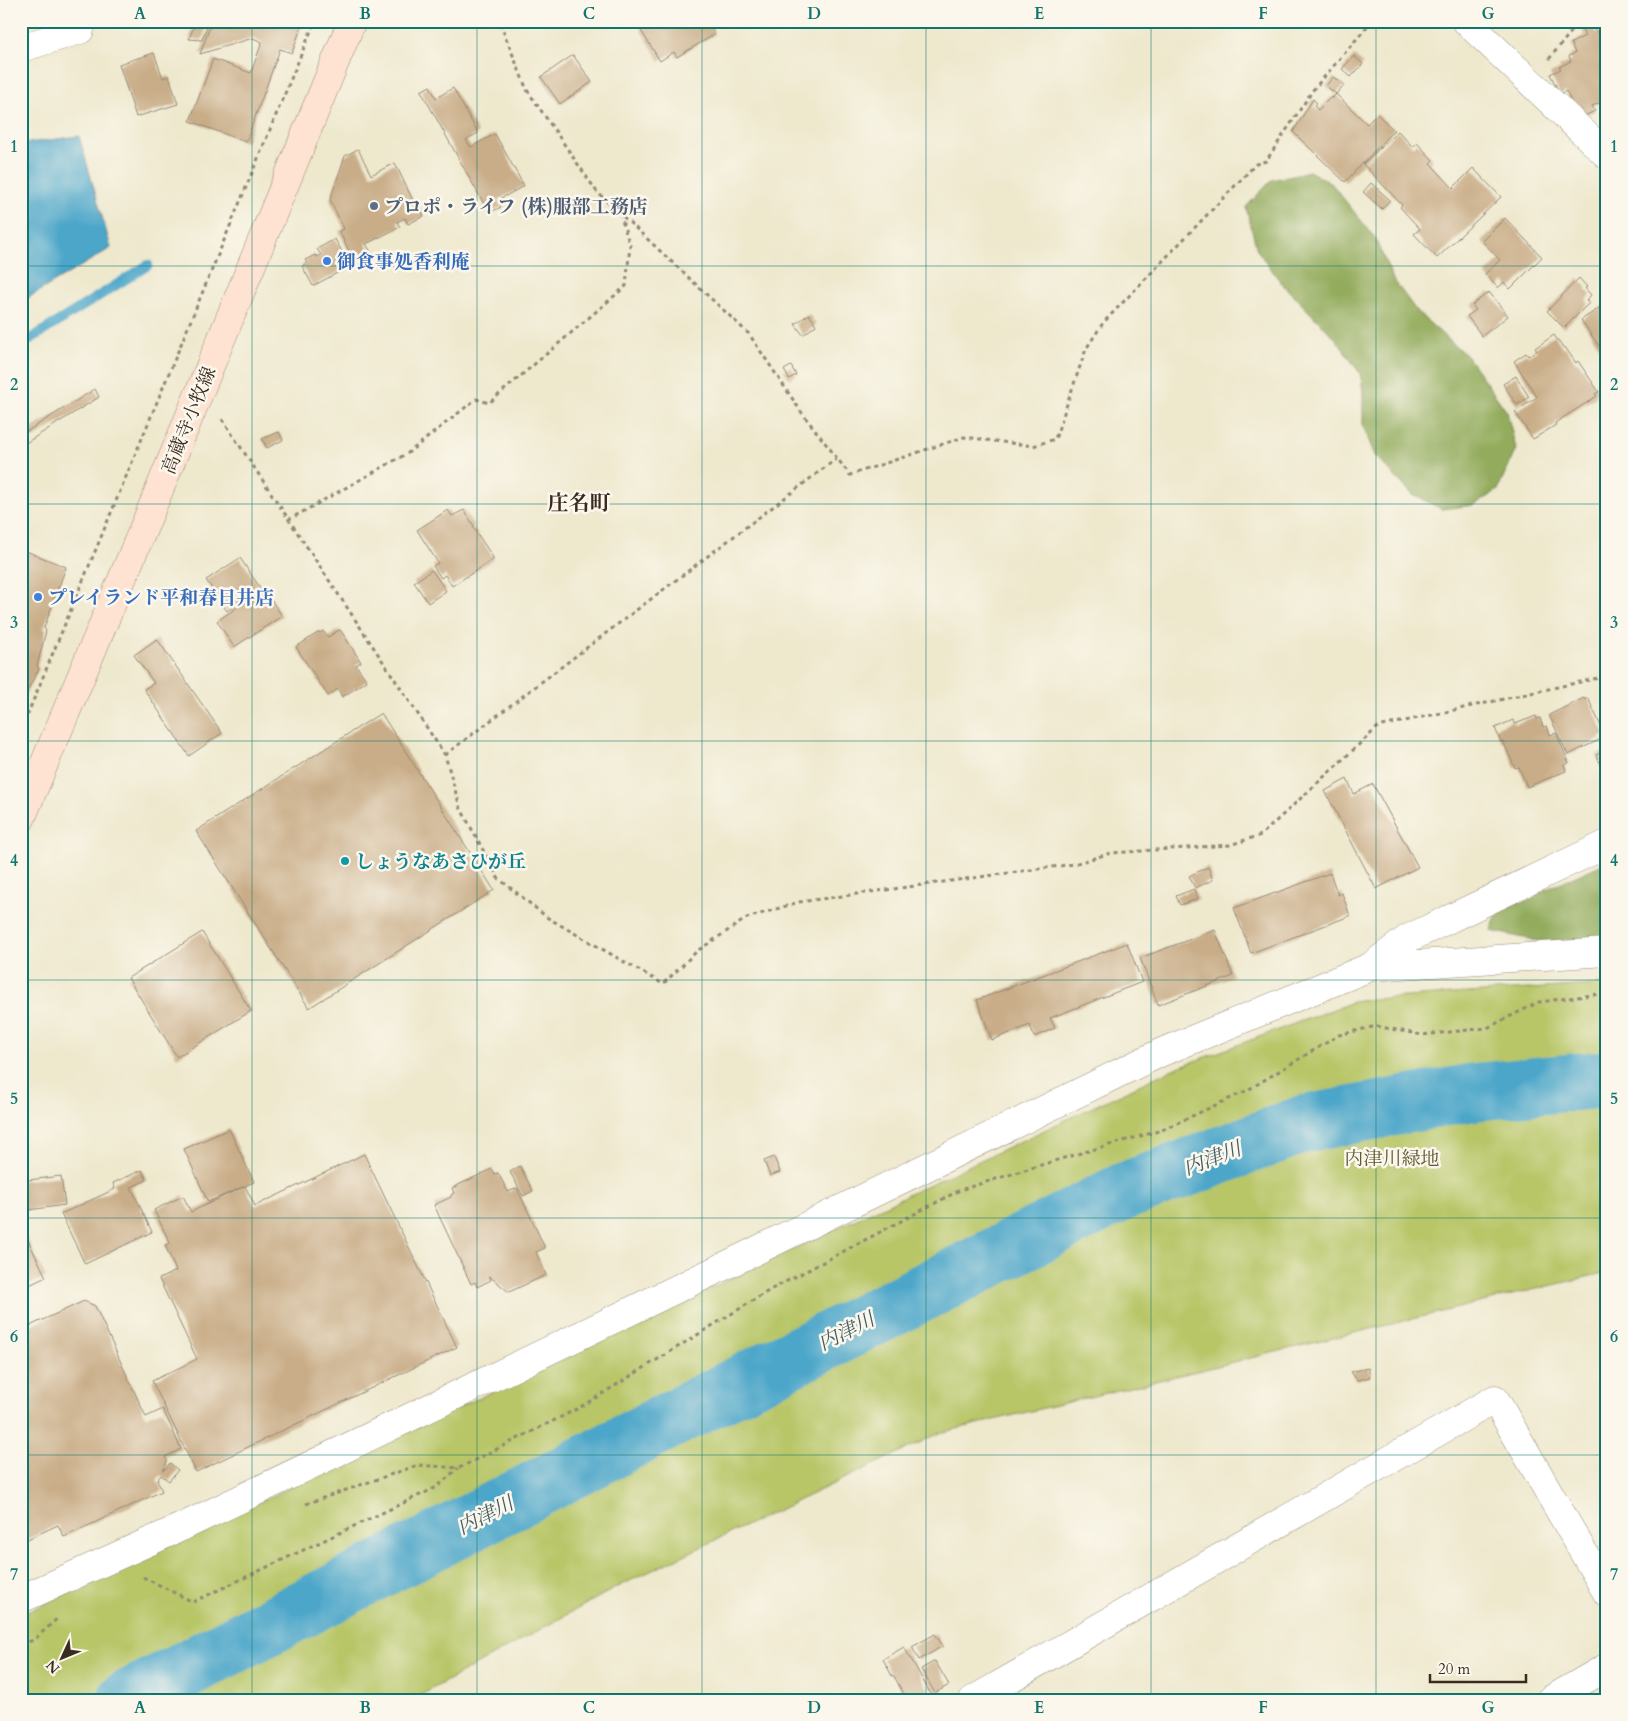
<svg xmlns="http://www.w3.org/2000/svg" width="1628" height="1721" font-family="Cardo,'Noto Serif JP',serif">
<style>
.green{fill:#b8c668;stroke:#7a7843}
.forest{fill:#92ab5c;stroke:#666a3d}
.water{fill:#4ba6c9;stroke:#436874}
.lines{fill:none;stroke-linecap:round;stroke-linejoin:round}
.stream{stroke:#4ba6c9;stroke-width:10}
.river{stroke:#4ba6c9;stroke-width:58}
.building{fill:#c9ad88}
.minor-casing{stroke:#948976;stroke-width:29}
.secondary-casing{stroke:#948976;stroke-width:29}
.path{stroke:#948976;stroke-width:3;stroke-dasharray:4 4;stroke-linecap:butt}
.minor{stroke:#fff;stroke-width:28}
.secondary{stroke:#fee3d2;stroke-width:28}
.grid{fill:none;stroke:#0f766e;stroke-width:1;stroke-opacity:0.55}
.service-dot{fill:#5c6f8a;stroke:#fbf7ec;stroke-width:2}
.shop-dot{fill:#3f7fe0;stroke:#fbf7ec;stroke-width:2}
.culture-dot{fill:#0f9aa8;stroke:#fbf7ec;stroke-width:2}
.labels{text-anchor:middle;stroke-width:5;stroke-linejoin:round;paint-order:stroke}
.service-label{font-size:19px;font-weight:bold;fill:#4e5e75;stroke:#fbf7ec;text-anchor:start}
.shop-label{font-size:19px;font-weight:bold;fill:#366cbe;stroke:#fbf7ec;text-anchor:start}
.street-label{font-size:19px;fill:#3b2a1e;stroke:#fbf7ec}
.culture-label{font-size:19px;font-weight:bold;fill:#0d838f;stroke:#fbf7ec;text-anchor:start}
.park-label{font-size:19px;fill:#605934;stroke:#fbf7ec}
.water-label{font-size:20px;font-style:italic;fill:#415c62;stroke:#fbf7ec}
.quarter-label{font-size:21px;font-weight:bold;fill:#3b2a1e;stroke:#fbf7ec}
.neatline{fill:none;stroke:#0f766e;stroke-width:2}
.grid-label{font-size:16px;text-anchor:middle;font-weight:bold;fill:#0f766e}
</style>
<rect width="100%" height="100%" fill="#fbf7ec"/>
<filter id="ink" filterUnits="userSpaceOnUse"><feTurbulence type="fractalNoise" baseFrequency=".02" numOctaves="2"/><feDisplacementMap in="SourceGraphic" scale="10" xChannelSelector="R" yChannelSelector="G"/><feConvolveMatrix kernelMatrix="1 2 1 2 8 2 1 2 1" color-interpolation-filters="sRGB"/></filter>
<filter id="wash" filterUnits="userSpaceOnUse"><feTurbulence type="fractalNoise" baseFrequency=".0096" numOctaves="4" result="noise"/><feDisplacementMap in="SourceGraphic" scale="20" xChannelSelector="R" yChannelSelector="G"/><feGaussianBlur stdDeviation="1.12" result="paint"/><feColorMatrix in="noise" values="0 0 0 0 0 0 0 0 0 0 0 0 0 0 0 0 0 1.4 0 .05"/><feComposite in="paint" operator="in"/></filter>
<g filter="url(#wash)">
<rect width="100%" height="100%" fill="#eee8cd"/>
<path class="green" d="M1607,984V1272L940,1433L617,1587L412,1700H21V1615L1173,1069L1358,1000Z"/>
<path class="forest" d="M1309,171L1331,183L1375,238L1393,279L1417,312L1468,357L1507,412L1516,449L1498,490L1474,505L1442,509L1413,495L1375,456L1363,426V390L1360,373L1336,339L1283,285L1257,250L1246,207L1272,180Z
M1607,862V938L1538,941L1491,931L1498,911Z"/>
<path class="water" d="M79,136L111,248L21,302V144Z"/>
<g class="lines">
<path class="stream" d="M21,345L148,265"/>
<path class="river" d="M126,1700L703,1403L1125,1191L1304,1124L1474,1092L1607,1079"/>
</g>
<g id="blocks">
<path class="building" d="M196,21H209L202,40L189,39Z
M212,21H294L302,25L292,53L280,49L246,142L190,121L213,59L251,73L262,42L253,38L200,54Z
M651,21H712L715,25L711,28L715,34L677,57L674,52L660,61L640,29Z
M1592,26L1595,31H1596L1598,34L1599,33L1607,48V100L1592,106L1595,111L1584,116L1581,109L1576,111L1566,91L1560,94L1550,74L1561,69L1559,67L1571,61L1569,56L1575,53L1571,43L1585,36L1582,30Z
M154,53L163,78L169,76L178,104L136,117L119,64Z
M573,55L592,82L560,104L541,77Z
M1354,56L1363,64L1351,77L1342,69Z
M1333,77L1344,85L1336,94L1326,86Z
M430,86L436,98L453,88L478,133L466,140L471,147L495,134L524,186L498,200L501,207L489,213L421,91Z
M1336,94L1367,124L1377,114L1394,130L1345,182L1293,132L1313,99L1317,103L1314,106L1318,110L1331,97L1332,99Z
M1607,112V132L1601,125L1605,122L1600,117Z
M1398,131L1413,147L1417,143L1433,160L1430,163L1453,188L1473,168L1501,197L1437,258L1414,234L1420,229L1400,207L1402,205L1363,164Z
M358,149L371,175L395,163L418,211L421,210L424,216L408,224L405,218L397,222L400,227L366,244L371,252L354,261L339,231L344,229L330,200L345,156Z
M1371,183L1390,200L1382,209L1363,192Z
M1505,218L1542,257L1510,289L1504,282L1498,288L1485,274L1500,260L1482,241Z
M335,239L350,266L313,286L302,266L307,263L305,260L315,255L317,257L321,255L317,249Z
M1579,278L1587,287L1585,288L1591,295L1586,301L1589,303L1564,328L1547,311Z
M1489,292L1508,316L1482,336L1467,316L1476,310L1472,305Z
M1607,303V358L1581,320Z
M809,314L816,325L803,335L795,324Z
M1554,335L1563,348L1565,347L1576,363L1578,361L1599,392L1595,394L1597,396L1555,423L1556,425L1533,439L1515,412L1537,397L1514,361L1526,353L1528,356L1537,351L1535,348Z
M791,366L796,375L789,379L784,370Z
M1516,376L1529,397L1517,405L1503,384Z
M95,389L99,397L21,446V435Z
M279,432L283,440L267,448L262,439Z
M448,510L452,516L464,510L474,526L473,527L494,559L452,586L445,575L441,578L433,566L438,563L417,530Z
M21,549L66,567L44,628L46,631L37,666L39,669L21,702Z
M240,558L261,589L227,611L206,580Z
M432,570L446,591L428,603L414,582Z
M264,589L282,616L234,647L217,621Z
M339,630L341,631L361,662L356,665L367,681L342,697L338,689L328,696L296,647L319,632L320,633L323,631L328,637Z
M157,639L222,733L189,756L144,689L154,683L134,655Z
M1584,698L1585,700L1588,698L1605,735L1600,738L1601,739L1568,755L1549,715Z
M381,713L494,890L309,1008L196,831Z
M1536,716L1537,719L1540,718L1543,727L1547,726L1550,735L1556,733L1569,763L1564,765L1566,771L1527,787L1519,767L1515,768L1503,741L1501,742L1495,728L1513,720L1515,724Z
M1606,750L1607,751V776L1596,755Z
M1347,779L1354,794L1373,784L1418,867L1376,889L1325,791Z
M1208,867L1213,880L1195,888L1189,876Z
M1330,873L1338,895L1342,893L1350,916L1251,953L1234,908Z
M1194,889L1198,899L1180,905L1176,896Z
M1215,930L1233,976L1158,1005L1140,958Z
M202,932L251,1011L177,1057L128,978Z
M1127,943L1142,982L1050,1018L1055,1028L1034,1037L1030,1025L992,1040L977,1000Z
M229,1129L254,1182L208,1202L184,1149Z
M364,1154L457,1347L196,1472L152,1381L197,1359L159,1279L176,1271L165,1245L170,1243L154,1210L183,1196L191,1212L245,1186L255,1206Z
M774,1157L780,1172L770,1176L764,1161Z
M520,1166L533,1191L523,1196L510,1172Z
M492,1169L495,1174L498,1173L508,1192L517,1188L545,1248L536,1252L546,1275L509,1292L489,1276L491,1280L477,1287L475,1282L471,1284L434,1205L451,1197V1195L454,1193L452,1188Z
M142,1170L147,1180L131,1187L152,1232L85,1264L61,1214L115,1189L113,1183Z
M61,1176L65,1205L21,1211V1181Z
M21,1226L46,1277L21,1289Z
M84,1301L95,1306L146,1417L163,1409L181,1449L165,1457L167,1460L163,1471L170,1463L178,1470L169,1481L161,1475L157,1480L162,1491L64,1537L58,1525L21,1542V1330Z
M1368,1368L1370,1377L1357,1380L1351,1372Z
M935,1634L943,1646L919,1660L912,1647Z
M904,1647L914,1664L934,1700H907L894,1676H892L883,1659Z
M935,1661L949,1685L935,1693L921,1669Z"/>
</g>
</g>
<g filter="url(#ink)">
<use href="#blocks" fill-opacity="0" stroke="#948976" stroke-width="1"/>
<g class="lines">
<defs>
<path id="minor" d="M1466,21L1607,155
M21,48L80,30L81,21
M1370,967L1407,939L1607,844
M21,1599L184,1526L739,1259L1162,1052L1370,967L1607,952
M973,1700L1495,1399L1607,1593
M1550,1700L1607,1667"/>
<path id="secondary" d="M21,819L144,527L352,21"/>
</defs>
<use href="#minor" class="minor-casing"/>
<use href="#secondary" class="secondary-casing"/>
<path class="path" d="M500,23L527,90L597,192L749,334L802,413L850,475L964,437L1033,446L1055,439L1086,349L1103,323L1256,164L1266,161L1313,90L1372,21
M1549,59L1580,21
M222,419L445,755L460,807L498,878L548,918L663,984L697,951L747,918L799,902L1074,864L1111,853L1230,845L1261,835L1378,727L1607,676
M288,520L408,453L476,399L489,403L626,286L630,246L621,217
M21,730L315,21
M445,755L836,459
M306,1504L418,1465L459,1468L579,1408L770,1290L960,1190L1067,1157L1162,1130L1246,1091L1339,1035L1376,1026L1422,1035L1487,1028L1539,1002L1607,993
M143,1577L193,1602L437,1487L458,1468
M21,1642L25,1638L23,1628
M21,1644L34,1640L59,1617"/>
<use href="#minor" class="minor"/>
<use href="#secondary" class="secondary"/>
</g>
</g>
<path class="grid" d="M252,21V1700M477,21V1700M702,21V1700M926,21V1700M1151,21V1700M1376,21V1700M21,266H1607M21,504H1607M21,741H1607M21,980H1607M21,1218H1607M21,1455H1607"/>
<circle class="service-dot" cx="374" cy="206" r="5"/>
<g class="shop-dot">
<circle cx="327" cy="261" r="5"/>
<circle cx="38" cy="597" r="5"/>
</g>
<circle class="culture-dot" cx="345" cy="861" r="5"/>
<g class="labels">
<g class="service-label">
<text x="384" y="213">プロポ・ライフ (株)服部工務店</text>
</g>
<g class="shop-label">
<text x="337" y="268">御食事処香利庵</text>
<text x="48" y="604">プレイランド平和春日井店</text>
</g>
<g class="street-label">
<text transform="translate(188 420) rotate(-68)" y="7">高蔵寺小牧線</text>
</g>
<g class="culture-label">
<text x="355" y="868">しょうなあさひが丘</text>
</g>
<g class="park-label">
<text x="1392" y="1165">内津川緑地</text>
</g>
<g class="water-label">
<text transform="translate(1212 1158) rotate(-21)" y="7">内津川</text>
<text transform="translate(846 1331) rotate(-27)" y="7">内津川</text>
<text transform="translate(485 1515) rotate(-27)" y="7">内津川</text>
</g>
<g class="quarter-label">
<text x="579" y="510">庄名町</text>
</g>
</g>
<rect width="1628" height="1721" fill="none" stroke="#fbf7ec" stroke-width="55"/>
<g transform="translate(62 1658) rotate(226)" stroke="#fbf7ec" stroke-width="4" paint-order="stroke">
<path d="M0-4L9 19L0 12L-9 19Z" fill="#3b2a1e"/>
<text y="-8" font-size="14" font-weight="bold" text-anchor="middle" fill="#3b2a1e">N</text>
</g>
<path d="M1430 1674v8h96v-8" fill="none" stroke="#3b2a1e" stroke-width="2.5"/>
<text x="1438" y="1674" font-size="15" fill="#3b2a1e" stroke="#fbf7ec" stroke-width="4" paint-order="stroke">20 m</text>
<rect x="28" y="28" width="1572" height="1666" class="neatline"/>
<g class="grid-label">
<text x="140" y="19">A</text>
<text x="365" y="19">B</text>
<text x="589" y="19">C</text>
<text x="814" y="19">D</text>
<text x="1039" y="19">E</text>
<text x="1263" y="19">F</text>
<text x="1488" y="19">G</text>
<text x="14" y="152">1</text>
<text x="1614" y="152">1</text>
<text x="14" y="390">2</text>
<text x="1614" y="390">2</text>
<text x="14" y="628">3</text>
<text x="1614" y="628">3</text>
<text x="14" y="866">4</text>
<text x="1614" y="866">4</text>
<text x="14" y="1104">5</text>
<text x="1614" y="1104">5</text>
<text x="14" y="1342">6</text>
<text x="1614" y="1342">6</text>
<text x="14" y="1580">7</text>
<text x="1614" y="1580">7</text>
<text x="140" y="1713">A</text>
<text x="365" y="1713">B</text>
<text x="589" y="1713">C</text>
<text x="814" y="1713">D</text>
<text x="1039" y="1713">E</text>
<text x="1263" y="1713">F</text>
<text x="1488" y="1713">G</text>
</g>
</svg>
